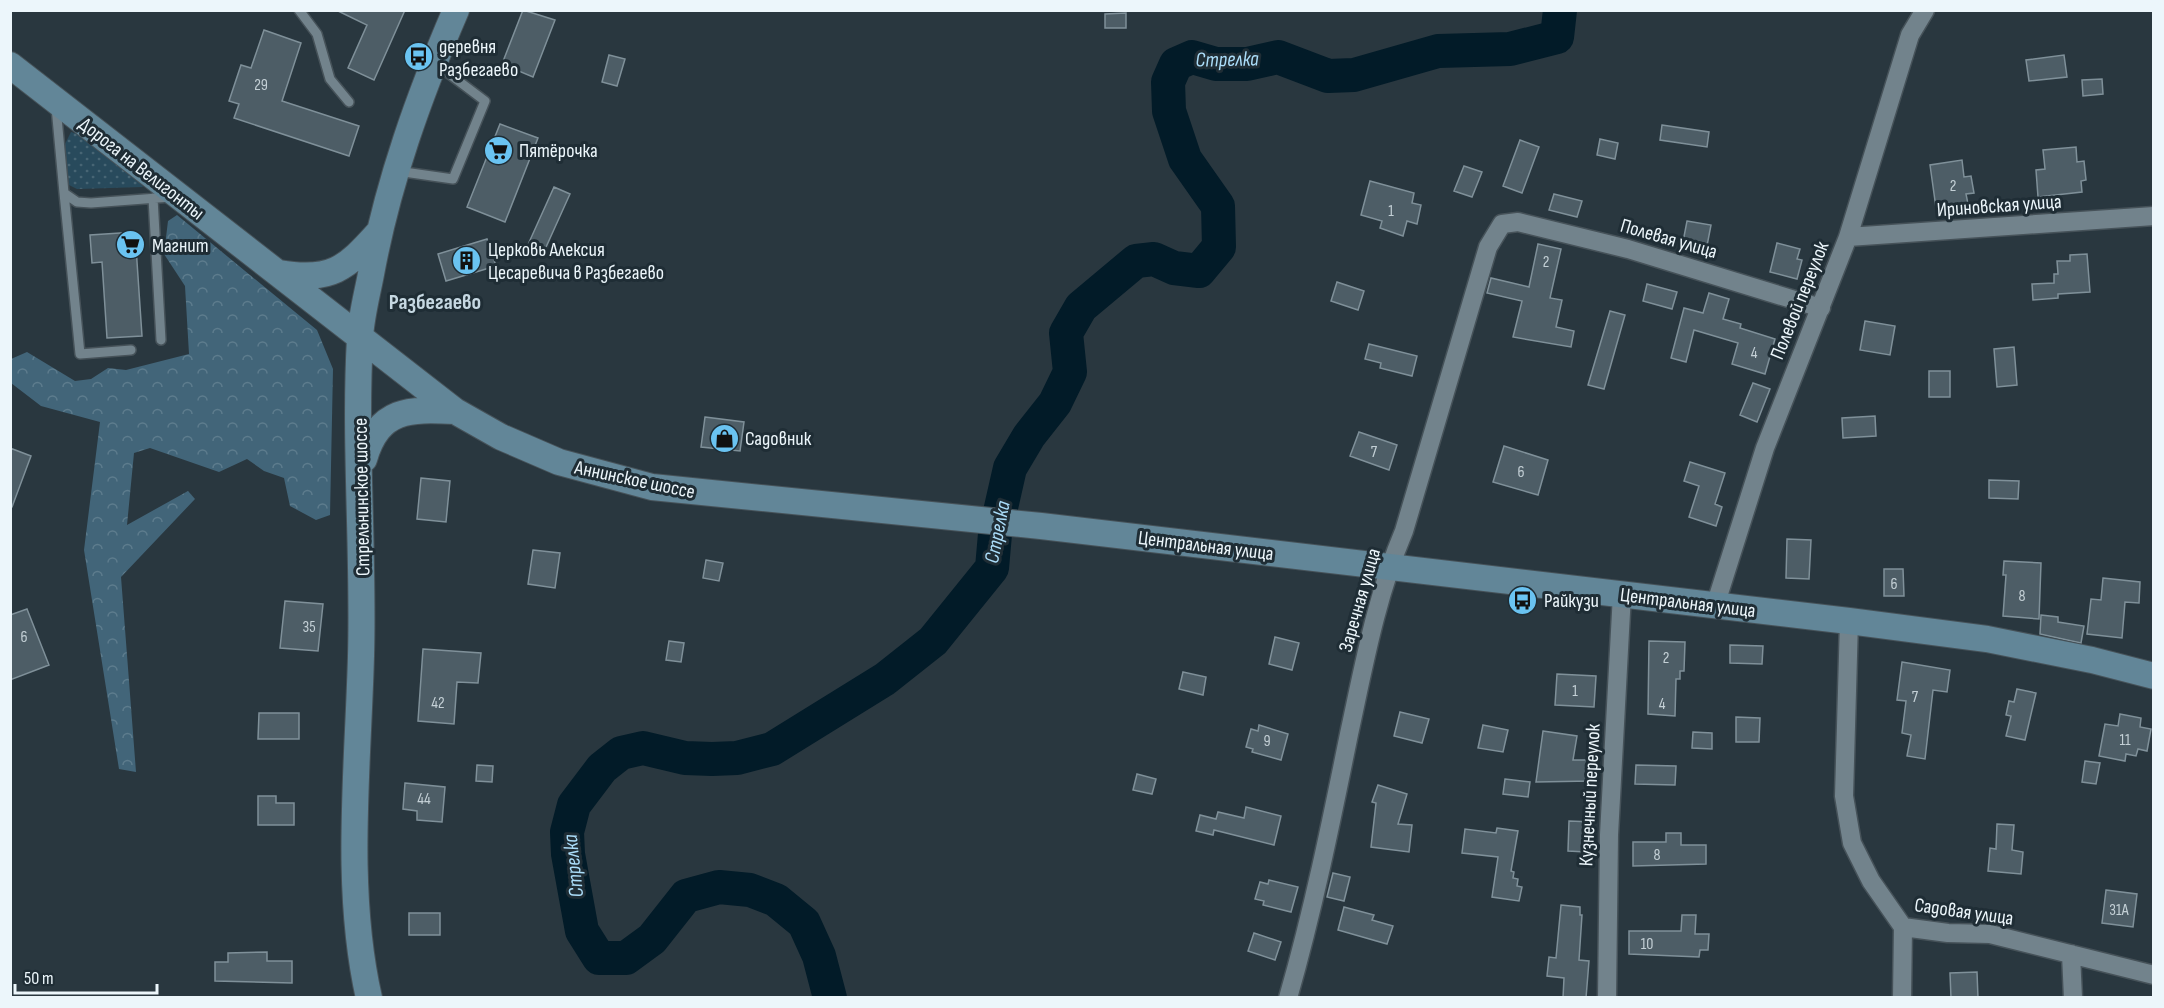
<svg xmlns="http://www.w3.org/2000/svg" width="2164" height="1008" font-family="'Sofia Sans Condensed',sans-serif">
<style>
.grass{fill:url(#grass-dots)}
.forest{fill:url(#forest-crowns)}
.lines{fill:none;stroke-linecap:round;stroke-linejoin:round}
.river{stroke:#021b28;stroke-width:34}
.building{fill:#4d5d66;stroke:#7f9099;stroke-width:1.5}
.lane-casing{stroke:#465259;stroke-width:12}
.street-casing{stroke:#465259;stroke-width:21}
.secondary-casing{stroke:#465259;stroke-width:28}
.lane{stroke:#72838c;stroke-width:9}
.street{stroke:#72838c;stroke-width:18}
.secondary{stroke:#628698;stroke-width:26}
.labels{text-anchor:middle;stroke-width:6;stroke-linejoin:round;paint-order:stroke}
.number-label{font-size:16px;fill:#c4d0d6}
.poi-label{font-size:20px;fill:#ecf6fb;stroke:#1f2d35;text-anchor:start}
.street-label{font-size:20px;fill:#ecf6fb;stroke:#1f2d35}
.water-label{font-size:21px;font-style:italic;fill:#abddf9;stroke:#1f2d35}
.quarter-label{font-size:22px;font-weight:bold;fill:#c6d8e2;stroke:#1f2d35}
</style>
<defs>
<pattern id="grass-dots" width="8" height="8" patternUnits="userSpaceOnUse" patternTransform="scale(1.5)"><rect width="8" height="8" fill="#284a5c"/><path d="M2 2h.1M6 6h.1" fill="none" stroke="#476574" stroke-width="1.8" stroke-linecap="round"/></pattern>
<pattern id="forest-crowns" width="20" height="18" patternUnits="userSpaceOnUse" patternTransform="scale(1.5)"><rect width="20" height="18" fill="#426579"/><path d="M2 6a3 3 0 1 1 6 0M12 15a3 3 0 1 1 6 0" fill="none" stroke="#5d7c8d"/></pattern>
</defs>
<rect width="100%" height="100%" fill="#29373f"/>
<path class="grass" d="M71,132C92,137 136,167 143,187L77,189L69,185L64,146Z"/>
<path class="forest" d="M177,215L317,330L333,369L330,515L316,520L290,506L284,478L264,471L247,459L219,472L150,448L134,453L127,525L188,491L195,499L121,577L136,772L119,769L84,550L100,422L41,406L11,383V359L27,352L75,381L91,379L108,368L126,370L189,354L185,286L164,254L168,221Z"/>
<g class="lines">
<path class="river" d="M830,998L819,956L804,923L776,900L750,890L719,887L686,896L652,939L626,958H599L582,931L568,854L567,832L574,805L602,768L621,753L643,748L685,758L712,759L737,758L772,749L885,679L933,641L992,568L995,534L1010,468L1029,436L1055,403L1070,372L1066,333L1081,307L1136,261L1154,259L1174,268L1199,271L1219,247L1218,206L1185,159L1169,111L1168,82L1176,64L1192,57L1216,64H1247L1278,57L1328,76L1354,75L1438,51L1510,49L1557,37L1560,10"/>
</g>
<path class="building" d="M336,10H405L374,80L348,68L367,25Z
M523,10L555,20L533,77L502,64Z
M1126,13V28H1105V14Z
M264,30L301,43L282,101L359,126L349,156L234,118L239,104L229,101L241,65L251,68Z
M609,55L625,59L617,86L602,82Z
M2064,55L2067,77L2029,81L2026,60Z
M2102,79L2103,94L2083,96L2082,80Z
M500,124L538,138L505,222L467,207Z
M1662,125L1709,132L1707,147L1660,140Z
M1600,139L1618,143L1615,159L1597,155Z
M1520,140L1539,147L1522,193L1503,186Z
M2076,147L2077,162L2084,161L2086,180L2081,181L2082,192L2038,197L2036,170L2045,169L2043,150Z
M1962,160L1964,177L1971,176L1974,193L1966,194L1968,204L1936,208L1930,165Z
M1464,166L1482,172L1472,197L1454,191Z
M1370,181L1414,193L1412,203L1421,205L1417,224L1407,221L1403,236L1380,228L1382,221L1361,215Z
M554,187L570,194L542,256L526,249Z
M1554,194L1582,201L1577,217L1549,210Z
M1687,221L1711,225L1706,251L1682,247Z
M135,232L142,336L107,338L102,262L92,263L90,235Z
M487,239L496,266L446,281L438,254Z
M1777,243L1800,249L1797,259L1802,260L1797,279L1770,272Z
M1538,244L1561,249L1550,298L1562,300L1556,327L1574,331L1571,347L1513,337L1522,301L1487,293L1491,278L1529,287Z
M2087,254L2090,292L2058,294V298L2033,300L2032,284L2054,283V274H2058L2057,261H2070V255Z
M1337,282L1364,291L1358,310L1331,301Z
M1647,284L1677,292L1672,309L1643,301Z
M1709,293L1729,299L1723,319L1741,324L1740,328L1775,339L1765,374L1732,364L1738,343L1694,330L1686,362L1671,358L1684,308L1703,313Z
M1610,311L1625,315L1604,389L1588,385Z
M1865,321L1895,326L1890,355L1860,350Z
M1369,344L1417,356L1412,376L1380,368L1381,363L1365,359Z
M2014,347L2017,385L1997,387L1994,349Z
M1929,371H1950V397H1929Z
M1753,383L1770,389L1757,422L1740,415Z
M1875,416L1876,436L1843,438L1842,418Z
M705,417L744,422L740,451L701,447Z
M1359,432L1397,445L1389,470L1350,456Z
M1504,446L1548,460L1538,495L1493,482Z
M10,448L31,456L12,507H10Z
M1690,462L1725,473L1715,504L1722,507L1716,526L1689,517L1699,486L1684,481Z
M421,478L450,481L446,522L417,519Z
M1989,480L2019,481L2018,499L1989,498Z
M1787,539L1811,540L1809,579L1786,578Z
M533,550L560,553L555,588L528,584Z
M706,560L723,563L719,581L703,578Z
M2004,561L2041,563L2039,619L2003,616L2006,575H2003Z
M1884,569H1903L1904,596H1884Z
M2103,578L2140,582L2139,603L2125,602L2122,638L2087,634L2091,599L2101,600Z
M285,601L323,604L318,651L280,648Z
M27,609L49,665L10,680V615Z
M2041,615L2058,617V622L2084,626L2081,643L2040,634Z
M1275,637L1299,643L1292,670L1269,664Z
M669,641L684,643L681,662L666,660Z
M1649,641L1685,642L1684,671H1680V679H1676L1675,716L1648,714Z
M1730,645L1763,646L1762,664L1730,663Z
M423,649L481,653L478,683L457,682L454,724L418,721Z
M1902,662L1950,670L1947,692L1933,690L1925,759L1907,756L1911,735L1902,733L1906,701L1897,700Z
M1183,672L1206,677L1203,695L1179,689Z
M1557,674L1596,676L1594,707L1555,705Z
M2017,689L2036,693L2025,740L2006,736L2011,716L2006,715L2009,701L2014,702Z
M1400,712L1429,719L1422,743L1394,736Z
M259,713H299V739H258Z
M2120,714L2141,718L2140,727L2151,729L2147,751L2138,749L2136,756L2126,754L2125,761L2099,756L2105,724L2118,726Z
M1736,717L1760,718L1759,742H1736Z
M1259,725L1288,734L1281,760L1252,752L1253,749L1246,747L1251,729L1258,731Z
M1483,725L1508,730L1503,752L1478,748Z
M1543,731L1577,736L1573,760H1592L1591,781L1536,782Z
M1693,732L1712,733V749L1692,748Z
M2085,761L2100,763L2096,784L2082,782Z
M477,765L493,766L492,782L476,781Z
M1636,765L1676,766L1675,785L1635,784Z
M1137,774L1156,779L1152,794L1133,790Z
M1505,779L1530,782L1528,797L1503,794Z
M405,783L445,787L442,822L417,820V811L403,809Z
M1378,785L1407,794L1398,824L1412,825L1409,852L1371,847L1376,803L1372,802Z
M258,796H276V803H294V825H258Z
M1246,807L1281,816L1274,845L1214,830L1213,835L1196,831L1200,815L1216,819L1218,812L1244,818Z
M1569,821L1593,822L1592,845H1586V852L1568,851Z
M1997,824L2014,825L2012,850L2023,852L2021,874L1988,871L1990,848L1996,849Z
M1497,828L1518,831L1511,871L1514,872L1513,878L1518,879L1517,886L1522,887L1519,901L1492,897L1498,857L1462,853L1465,829L1496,833Z
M1666,833H1681V845H1706V864L1633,866V842H1666Z
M1333,873L1350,877L1344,901L1327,897Z
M1269,880L1298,887L1291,912L1263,905L1264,901L1255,899L1260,882L1268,884Z
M2106,890L2137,894L2133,927L2102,923Z
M1561,905L1580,907V915H1582L1579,960L1589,961L1586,998H1563L1564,978L1547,976L1549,957L1556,958Z
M1344,907L1374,915L1372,920L1393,926L1387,944L1338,930Z
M409,913H440V935H409Z
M1682,915H1696L1695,934H1709L1708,950H1700L1699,957L1629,954V931H1681Z
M1254,933L1281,942L1275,960L1248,951Z
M267,952V961H292V983L215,981V962H228V953Z
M1977,972L1978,998H1951L1950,973Z"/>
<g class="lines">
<defs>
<path id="lane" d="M299,10L317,34L330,79L349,102
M56,107L64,193L77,202L91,203L171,197
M397,171L453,179L485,101L436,64
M64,193L80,354L131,350
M153,198L161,340"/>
<path id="street" d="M1848,237L2154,216
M1715,606L1765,448L1848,237L1910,35L1925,10
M1849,621L1844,796L1852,843L1871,881L1903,927L1948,933L1990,934L2154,975
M2071,954L2073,998
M1288,998C1313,911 1331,823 1349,734C1364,665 1376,597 1404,531L1488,247L1502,224L1518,222L1628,249L1821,308
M1607,998L1609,835L1622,594
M1902,998L1903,927"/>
<path id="secondary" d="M10,65L455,411L501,437L559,462L652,487L1041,526L1849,621L1987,639L2092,660L2154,676
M279,273C331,282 346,269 379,232
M364,459C379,408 409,409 455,411
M369,998C344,888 358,768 361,656C364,550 354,444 360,338C361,317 367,295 371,274C388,182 419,96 456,10"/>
</defs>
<use href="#lane" class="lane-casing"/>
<use href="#street" class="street-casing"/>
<use href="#secondary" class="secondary-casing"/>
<use href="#lane" class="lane"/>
<use href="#street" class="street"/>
<use href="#secondary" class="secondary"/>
</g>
<defs>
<symbol id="bus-disc" viewBox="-11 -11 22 22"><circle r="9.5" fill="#6ac3f1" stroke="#1f2d35"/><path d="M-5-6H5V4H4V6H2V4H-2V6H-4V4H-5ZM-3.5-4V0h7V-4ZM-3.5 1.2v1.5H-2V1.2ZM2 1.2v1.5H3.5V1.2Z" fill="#111"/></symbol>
<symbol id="supermarket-disc" viewBox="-11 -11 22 22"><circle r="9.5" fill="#6ac3f1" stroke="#1f2d35"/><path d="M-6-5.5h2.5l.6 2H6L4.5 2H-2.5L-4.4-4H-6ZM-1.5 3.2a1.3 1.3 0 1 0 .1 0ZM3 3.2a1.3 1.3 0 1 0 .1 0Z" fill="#111"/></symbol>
<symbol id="building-disc" viewBox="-11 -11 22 22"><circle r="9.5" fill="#6ac3f1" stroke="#1f2d35"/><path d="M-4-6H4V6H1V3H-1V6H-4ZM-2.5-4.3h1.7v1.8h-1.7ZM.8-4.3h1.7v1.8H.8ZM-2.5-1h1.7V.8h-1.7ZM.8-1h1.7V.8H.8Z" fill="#111"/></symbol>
<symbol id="shop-disc" viewBox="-11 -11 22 22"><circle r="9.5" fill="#6ac3f1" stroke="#1f2d35"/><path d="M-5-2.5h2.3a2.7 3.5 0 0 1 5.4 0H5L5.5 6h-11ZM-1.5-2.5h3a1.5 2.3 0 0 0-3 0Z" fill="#111"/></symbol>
</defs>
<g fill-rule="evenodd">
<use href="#bus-disc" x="402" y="40" width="33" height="33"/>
<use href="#supermarket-disc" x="482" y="134" width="33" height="33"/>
<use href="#supermarket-disc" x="114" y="228" width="33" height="33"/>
<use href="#building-disc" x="450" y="244" width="33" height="33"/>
<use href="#shop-disc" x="708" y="422" width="33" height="33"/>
<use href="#bus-disc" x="1506" y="584" width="33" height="33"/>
</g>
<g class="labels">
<g class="number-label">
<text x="261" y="90">29</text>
<text x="1953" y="191">2</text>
<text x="1391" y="216">1</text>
<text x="1546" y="267">2</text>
<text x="1754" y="358">4</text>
<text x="1374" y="457">7</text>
<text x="1521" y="477">6</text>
<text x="1894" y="589">6</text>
<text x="2022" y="601">8</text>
<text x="309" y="632">35</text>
<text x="24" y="642">6</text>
<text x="1666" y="663">2</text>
<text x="1575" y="696">1</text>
<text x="1915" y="702">7</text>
<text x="438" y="708">42</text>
<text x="1662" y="709">4</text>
<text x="2125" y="745">11</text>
<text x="1267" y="746">9</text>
<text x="424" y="804">44</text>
<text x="1657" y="860">8</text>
<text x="2119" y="915">31А</text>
<text x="1647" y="949">10</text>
</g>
<g class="poi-label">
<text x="439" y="53">деревня<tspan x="439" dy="23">Разбегаево</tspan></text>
<text x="519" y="157">Пятёрочка</text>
<text x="152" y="252">Магнит</text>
<text x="488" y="256">Церковь Алексия<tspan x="488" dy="23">Цесаревича в Разбегаево</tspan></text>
<text x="745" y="445">Садовник</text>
<text x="1544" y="607">Райкузи</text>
</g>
<g class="street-label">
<text transform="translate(142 168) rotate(38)" y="7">Дорога на Велигонты</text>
<text transform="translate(1999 205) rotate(-4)" y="7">Ириновская улица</text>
<text transform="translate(1669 238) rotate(16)" y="7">Полевая улица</text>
<text transform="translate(1799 300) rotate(-68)" y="7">Полевой переулок</text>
<text transform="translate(635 479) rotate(12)" y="7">Аннинское шоссе</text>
<text transform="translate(361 497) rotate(-91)" y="7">Стрельнинское шоссе</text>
<text transform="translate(1206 545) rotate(7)" y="7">Центральная улица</text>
<text transform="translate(1359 600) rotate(-74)" y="7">Заречная улица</text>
<text transform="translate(1688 602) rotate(7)" y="7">Центральная улица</text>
<text transform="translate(1589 795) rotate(-87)" y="7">Кузнечный переулок</text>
<text transform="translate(1964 911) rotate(8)" y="7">Садовая улица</text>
</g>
<g class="water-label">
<text transform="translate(1227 59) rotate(-1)" y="7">Стрелка</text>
<text transform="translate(997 532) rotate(-79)" y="7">Стрелка</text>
<text transform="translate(573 866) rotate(-96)" y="7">Стрелка</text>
</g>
<g class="quarter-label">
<text x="435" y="309">Разбегаево</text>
</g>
</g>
<rect width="2164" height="1008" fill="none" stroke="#ecf6fb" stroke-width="24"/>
<path d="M15 984v9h142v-9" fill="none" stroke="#ecf6fb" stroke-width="3"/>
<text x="24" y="984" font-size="18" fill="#ecf6fb" stroke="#1f2d35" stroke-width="4.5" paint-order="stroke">50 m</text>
</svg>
